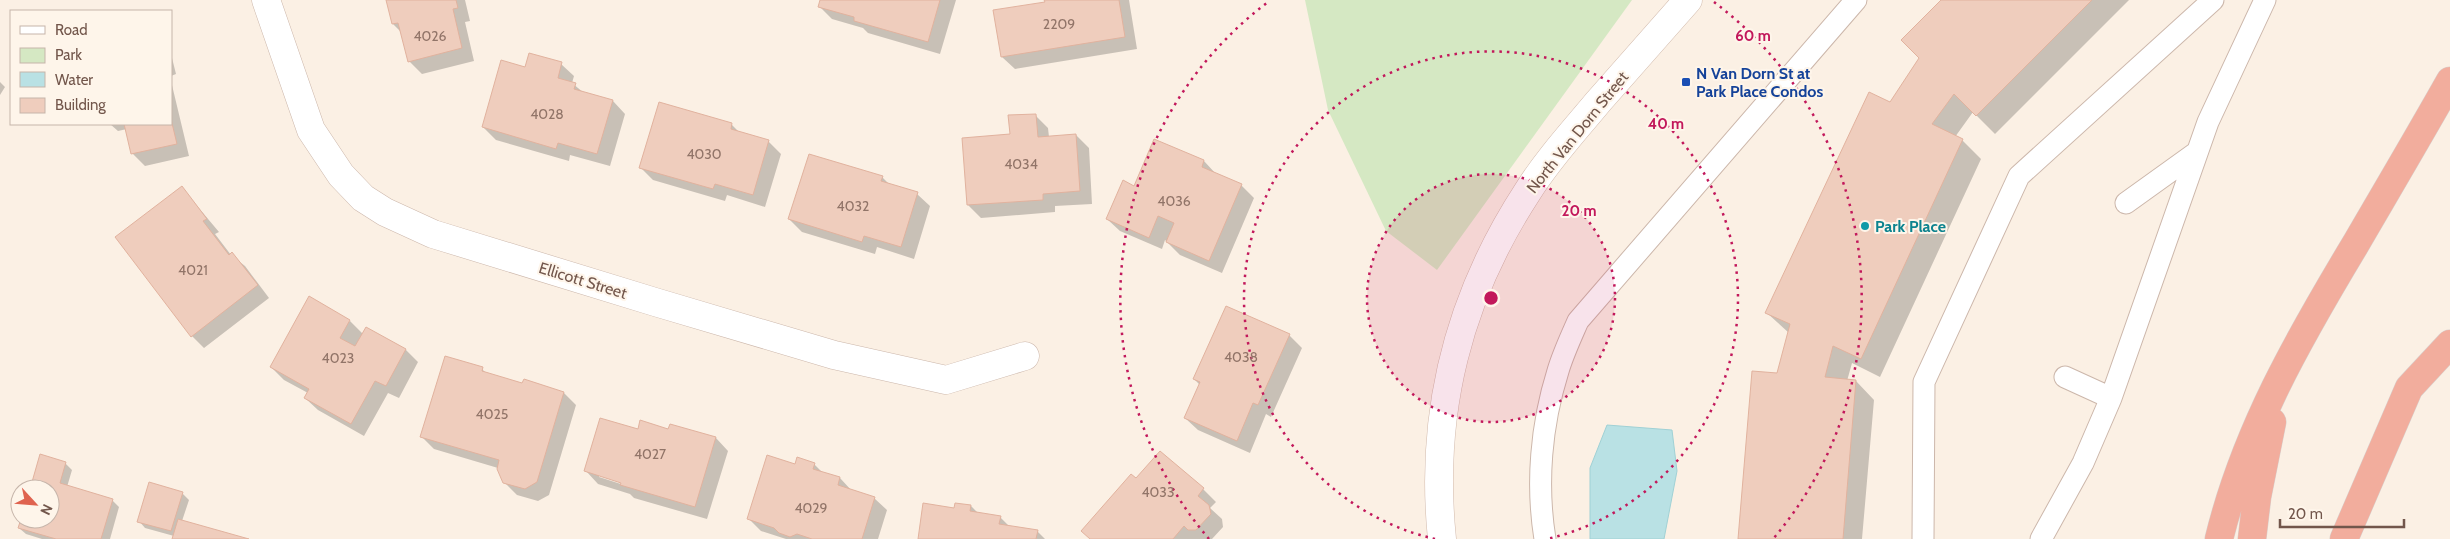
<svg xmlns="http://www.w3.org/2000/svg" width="2450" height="539" font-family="Cabin,sans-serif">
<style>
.green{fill:#d5e8c3}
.water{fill:#b9e1e4;stroke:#a0d1d5}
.shadow{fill:#0003;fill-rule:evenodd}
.building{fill:#efcdbd;stroke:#e1b29e}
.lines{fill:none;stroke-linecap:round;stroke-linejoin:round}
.service-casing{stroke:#ccb7ab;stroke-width:23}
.minor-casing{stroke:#ccb7ab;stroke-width:29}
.secondary-casing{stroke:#d1b9ab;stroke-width:29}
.motorway-casing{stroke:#d8d0cd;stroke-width:29}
.service{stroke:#fff;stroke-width:21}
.minor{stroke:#fff;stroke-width:28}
.secondary{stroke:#fff;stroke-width:28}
.motorway{stroke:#f2ad9d;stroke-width:28}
.ring{fill:none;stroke:#c2185b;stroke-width:2.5;stroke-dasharray:2.5 5}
.transit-dot{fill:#1a4fb4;stroke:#fef5ea;stroke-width:2}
.culture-dot{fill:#0f9aa8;stroke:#fef5ea;stroke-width:2}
.labels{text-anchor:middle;stroke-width:4;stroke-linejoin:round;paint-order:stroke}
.number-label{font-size:14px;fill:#917468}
.transit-label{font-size:16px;font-weight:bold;fill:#164399;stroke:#fef5ea;text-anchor:start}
.street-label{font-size:16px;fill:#72564b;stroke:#fef5ea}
.culture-label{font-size:16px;font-weight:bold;fill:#0d838f;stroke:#fef5ea;text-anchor:start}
.centre{fill:#c2185b;stroke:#fef5ea;stroke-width:2.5}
.ring-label{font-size:15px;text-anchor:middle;font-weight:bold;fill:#c2185b;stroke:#fef5ea;stroke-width:4;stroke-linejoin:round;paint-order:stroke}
</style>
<rect width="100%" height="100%" fill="#fbf0e4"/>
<path class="green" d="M1305,0H1632L1437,270L1386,231L1328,110Z"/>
<path class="water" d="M1607,425L1672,430L1677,471L1664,539H1590V468Z"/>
<path class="shadow" d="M387,0H465L470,21L465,22L474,61L422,74L409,61L402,33L393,24Z
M822,0H956L940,54L868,33L863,28L832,19L820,7Z
M1045,0H1129L1137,49L1015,69L1002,57L1046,3Z
M1943,0H2129L1995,134L1973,112L1955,137L1962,140L1981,159L1880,377L1852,363L1847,381H1856L1874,400L1862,539H1739L1789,333L1767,313L1890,103L1920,58Z
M171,54L176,74L171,76Z
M561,64L574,76L572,83L584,93L613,101L625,114L610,166L570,155L569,161L496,140L483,127L526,69Z
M171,81L189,156L145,166L133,154L127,129L118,131L110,124H171Z
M0,82L5,87L0,95Z
M660,104L732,125L740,133L768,141L781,154L765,207L727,195L725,201L653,180L640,167Z
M1035,115L1048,128L1049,137L1076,135L1089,148L1092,204L1055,206V212L981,218L968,205L1011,136Z
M1204,161L1216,174L1241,185L1254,198L1222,273L1180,255L1165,240L1162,249L1120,231L1107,219L1135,187Z
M882,177L890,185L917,194L930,206L914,259L877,247L875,254L802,232L789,219Z
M182,188L219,232L215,234L231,255L245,266L269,298L204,348L192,336Z
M350,321L363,334L406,350L418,362L399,398L388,393L364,436L318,410L305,398L308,393L284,380L271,367Z
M1289,335L1302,348L1271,417L1266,414L1250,453L1198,430L1185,418L1200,385L1194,379Z
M482,369L487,374L523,385L564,393L576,405L549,495L538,501L517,495L504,482L498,468L434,449L421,436Z
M639,430H669L716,438L728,451L707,519L634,498L630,494L598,484L586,471ZM599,475L628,483L627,486L599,477Z
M65,463L72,470L67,487L112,500L119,507L110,539H42L26,534L19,528L22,519H50V489H31Z
M814,464L823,473L840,478L852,491L874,498L887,510L878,539H786L761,531L749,519L796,465Z
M1136,480L1203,489L1216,502L1210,508L1222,519L1223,527L1212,539H1091Z
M182,493L189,500L182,521L244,539H173L174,536L145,528L139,521Z
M971,506L979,514L1000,517L1010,527L1037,531L1045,539H919L955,509Z"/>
<path class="building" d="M386,0H456L458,8L453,9L462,48L408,62L398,23L392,24Z
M820,0H940L928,42L854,21V17L818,7Z
M1044,0H1119L1125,37L1001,57L993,10L1045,2Z
M1941,0H2092L1976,116L1954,94L1932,124L1963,139L1861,359L1833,346L1825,377L1856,380L1843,539H1738L1752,371L1777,373L1790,324L1765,313L1869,92L1890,102L1919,58L1901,40Z
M529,53L562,62L558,78L576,83L574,89L613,100L597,154L558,143L556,149L482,127L501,60L525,67Z
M659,102L732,123L731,129L769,140L753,195L715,184L713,189L639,168Z
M1036,114L1038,137L1076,134L1080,191L1043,194V200L967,205L962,138L1010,134L1008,115Z
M171,119L177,144L131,154L124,124H171Z
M1154,139L1204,160L1202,167L1242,184L1209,261L1166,242L1174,223L1158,216L1149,238L1106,219L1123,180L1134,186Z
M809,154L883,176L881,181L918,192L901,247L864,236L862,242L788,219Z
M182,186L207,219L203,221L229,255L232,252L258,285L191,337L115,237Z
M309,296L350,320L340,338L355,346L366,327L406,349L386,386L375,381L351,424L304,398L309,389L270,367Z
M1226,306L1290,334L1258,405L1253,403L1237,441L1184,418L1200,382L1193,379Z
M445,356L483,367L482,371L522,383L524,379L564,392L537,482L525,489L503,483L497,469L499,460L420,437Z
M600,418L638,429L640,420L668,429L670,424L716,437L695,507L620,485L621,483L584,471Z
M1160,451L1204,488L1198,496L1209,505L1211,514L1196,530H1188L1184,526L1173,539H1090L1081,531L1131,474L1136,478Z
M40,454L66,462L60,483L113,499L101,539H56L18,528L21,519H50V489H30Z
M767,455L795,464L797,457L815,463L813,469L840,477L838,485L875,497L862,539H812L797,534L790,537L779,533L774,528L747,519Z
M149,482L183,492L171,531L137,522Z
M923,503L954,508L955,503L971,505L970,511L1001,516L999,524L1038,530L1036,539H918Z
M178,519L249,539H172Z"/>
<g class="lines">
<defs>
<path id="service" d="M2126,203L2197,152
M2065,377L2111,398
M1545,539C1536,484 1541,425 1558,371C1563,354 1571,337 1578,321L1856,0
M1923,539L1924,382L2019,176L2213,0
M2041,539L2083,463L2111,398L2208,122L2265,0"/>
<path id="minor" d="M266,0L311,130L341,175L363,198L385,212L433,234L655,302L834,355L946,380L1025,356"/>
<path id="secondary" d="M1442,539C1429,412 1458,298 1528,191C1548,159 1574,131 1598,102C1628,68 1658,34 1688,0"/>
<path id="motorway" d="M2219,539C2245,432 2299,338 2355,245C2387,190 2419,136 2450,81
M2252,539L2257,497L2272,422
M2344,539L2409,388L2450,344"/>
</defs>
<use href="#service" class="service-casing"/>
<use href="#minor" class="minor-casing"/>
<use href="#secondary" class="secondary-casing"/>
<use href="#motorway" class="motorway-casing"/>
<use href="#service" class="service"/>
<use href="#minor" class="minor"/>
<use href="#secondary" class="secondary"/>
<use href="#motorway" class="motorway"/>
</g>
<circle cx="1491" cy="298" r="124" fill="#c2185b" fill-opacity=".12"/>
<g class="ring">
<circle cx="1491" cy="298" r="124"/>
<path d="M1435 539A247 247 0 1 1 1547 539"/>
<path d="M1209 539A371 371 0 0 1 1268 2M1714 2A371 371 0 0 1 1773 539"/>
</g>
<rect class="transit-dot" x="1681" y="77" width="10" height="10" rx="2.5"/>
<circle class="culture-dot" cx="1865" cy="226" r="5"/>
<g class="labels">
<g class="number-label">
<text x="1059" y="29">2209</text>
<text x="430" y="41">4026</text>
<text x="547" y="119">4028</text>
<text x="704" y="159">4030</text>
<text x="1021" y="169">4034</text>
<text x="1174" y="206">4036</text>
<text x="853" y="211">4032</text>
<text x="193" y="275">4021</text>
<text x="1241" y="362">4038</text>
<text x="338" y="363">4023</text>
<text x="492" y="419">4025</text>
<text x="650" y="459">4027</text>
<text x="1158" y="497">4033</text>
<text x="811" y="513">4029</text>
</g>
<g class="transit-label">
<text x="1696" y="79">N Van Dorn St at<tspan x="1696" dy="18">Park Place Condos</tspan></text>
</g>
<g class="street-label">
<text transform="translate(1577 132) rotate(-51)" y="6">North Van Dorn Street</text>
<text transform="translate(583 280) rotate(17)" y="6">Ellicott Street</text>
</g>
<g class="culture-label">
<text x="1875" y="232">Park Place</text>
</g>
</g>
<circle cx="1491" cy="298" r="8" class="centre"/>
<g class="ring-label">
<text x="1753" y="41">60 m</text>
<text x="1666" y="129">40 m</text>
<text x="1579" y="216">20 m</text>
</g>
<rect x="10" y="10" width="162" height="115" fill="#fef5ea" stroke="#c6b5aa"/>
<rect x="20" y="26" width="25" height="8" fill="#ffffff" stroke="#c6b5aa"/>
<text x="55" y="35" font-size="15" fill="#72564b">Road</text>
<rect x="20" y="48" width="25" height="15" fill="#d5e8c3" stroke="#c6b5aa"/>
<text x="55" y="60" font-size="15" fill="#72564b">Park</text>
<rect x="20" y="72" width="25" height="15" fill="#b9e1e4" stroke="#c6b5aa"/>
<text x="55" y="85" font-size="15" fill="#72564b">Water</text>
<rect x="20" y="98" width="25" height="15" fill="#efcdbd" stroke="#c6b5aa"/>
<text x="55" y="110" font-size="15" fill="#72564b">Building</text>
<g transform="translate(35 504) rotate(116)"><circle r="24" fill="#fef5ea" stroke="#c6b5aa"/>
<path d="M0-4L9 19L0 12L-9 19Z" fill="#df634f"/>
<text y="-8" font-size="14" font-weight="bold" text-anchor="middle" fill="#72564b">N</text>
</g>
<path d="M2280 519v8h124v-8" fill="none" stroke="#72564b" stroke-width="2.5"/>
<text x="2288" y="519" font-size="15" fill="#72564b" stroke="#fef5ea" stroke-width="4" paint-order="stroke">20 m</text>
</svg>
